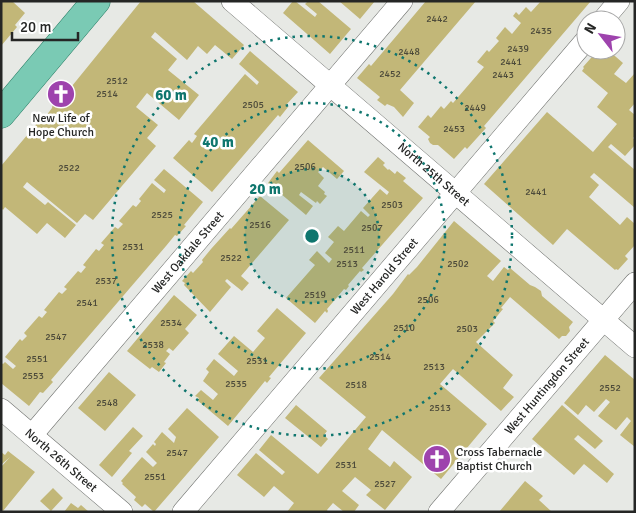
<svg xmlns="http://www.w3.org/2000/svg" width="636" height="513" font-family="Signika,sans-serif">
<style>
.building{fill:#c2b778}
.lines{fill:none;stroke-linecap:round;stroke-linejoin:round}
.minor-casing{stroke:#6f716e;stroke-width:22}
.primary-casing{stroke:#237a61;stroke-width:29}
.minor{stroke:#fff;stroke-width:21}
.primary{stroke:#7acab4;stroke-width:28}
.ring{fill:none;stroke:#0f766e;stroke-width:2.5;stroke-dasharray:2.5 5}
.labels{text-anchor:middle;stroke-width:5;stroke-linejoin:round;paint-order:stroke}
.number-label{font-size:10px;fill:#4c4a3a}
.poi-label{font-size:12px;fill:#252625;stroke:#fff}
.street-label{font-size:12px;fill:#252625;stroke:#fff}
.centre{fill:#0f766e;stroke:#fff;stroke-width:2.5}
.ring-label{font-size:15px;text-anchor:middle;font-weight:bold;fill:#0f766e;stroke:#fff;stroke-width:5;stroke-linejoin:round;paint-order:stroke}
</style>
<rect width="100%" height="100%" fill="#e7e9e5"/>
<path class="building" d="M1,1H12L25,13L15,25L17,27L1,46Z
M141,1H193L244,45L232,59L215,45L207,54L198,46L187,60L155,32L151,37L177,59L168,70L199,95L179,120L147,93L136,107L158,125L147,138L156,146L93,220L85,214L77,223L27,182L23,187L45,205L48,202L76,225L65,238L47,223L37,234L5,207L3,210L1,208V166L45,114L46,116L52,108L56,90L72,86Z
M293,1H295L315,17L317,14L305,4L308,1H318L351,29L330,54L283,13Z
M339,1H375L360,19Z
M426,1H476L400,90L414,103L403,117L394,107L387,104L385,106L377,100L380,97L357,78L369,64L371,66Z
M541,1H591L484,126L486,128L467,149L465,147L454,159L438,145H433L430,143L428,139L430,137L418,127L428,115L431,118L441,106L444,109L451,101L453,103L484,67L477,62L487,50L489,52L499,41L496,38L505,27L512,34L521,23L513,16L516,12L519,15L526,7L531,12Z
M598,50H608L623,63L614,74L626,83L635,73V103L629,110L635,115V136L633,138L635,140V145L625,156L611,144L608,147L635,170V208L594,173L590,177L599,185L589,197L620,225L627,217L635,224V245L625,256L628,259L618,270L616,269L615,270L567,229L553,245L484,184L547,112L593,152L617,124L597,107L608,93L582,71L584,68L583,67Z
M250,51L298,92L286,105L288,107L280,117L278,115L212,192L173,158L189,140L192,143L195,139L197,136L194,134L245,74L257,85L259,82L239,64Z
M308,140L344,171L337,179L323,167L318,172L324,178L318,186L325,192L324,194L327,196L320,204L317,201L316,203L301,192L299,195L313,206L306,215L268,183L277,171L279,173Z
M378,157L385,163L383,165L388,170L389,169L395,174L397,171L406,178L403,181L423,198L362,268L364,270L361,272L360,271L348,285L349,286L346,290L344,289L327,309L328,311L327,313L325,311L315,323L286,298L315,265L309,260L317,251L329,263L332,259L325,253L334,242L328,237L338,226L344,231L361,211L368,217L370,215L363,208L380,189L387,195L389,192L364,172Z
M164,169L203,202L184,225L186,226L177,236L175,235L166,246L51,380L53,382L43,393L40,392L29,406L1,383V363L3,364L5,362L13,369L16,366L5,357L20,339L22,341L27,336L24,333L39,316L42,318L47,312L44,310L59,292L62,294L67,289L64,287L78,271L81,273L86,267L83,265L96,249L99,251L104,245L101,243L115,227L118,229L123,224L119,221L133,205L136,207L141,201L139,199L152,183L164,193L166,190L154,180Z
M260,196L289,220L241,276L249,283L242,291L227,279L225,281L231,287L210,312L184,285L185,283L182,281L191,271L193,273L203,262L202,260L211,249L230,228L231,229Z
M454,221L501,261L487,276L493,281L504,267L508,270L510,268L530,285L535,287L541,291L542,296L573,322L569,327L570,331L566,336H562L559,339L510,297L501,308L503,309L493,321L495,323L476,342L513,375L503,388L514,397L501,411L453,369L440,384L487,424L441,479L382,430L368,449L390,467L394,461L412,477L385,510L366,495L371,490L355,477L342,491L359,505L354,512H344L333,503L327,510L328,512H287L294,503L274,486L264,497L237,475L256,453L282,475L285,472L259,450L271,435L318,474L366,417L319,378L393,294L408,274L409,275L417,267Z
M174,295L197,315L185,329L189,333L173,351L169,348L166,351L170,354L164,362L166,363L159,372L152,367L150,369L127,351Z
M277,308L306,333L269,377L271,378L267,383L265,381L228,426L197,400L199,398L195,396L201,390L213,400L218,394L203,381L209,372L206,369L214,359L234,376L238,371L218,354L234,336L253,352L265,338L257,331Z
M605,355L635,380V447L620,435L631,421L627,417L616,430L598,416L610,402L606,399L594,412L586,405L578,415L564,403Z
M109,372L136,395L105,431L78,408Z
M296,405L327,431L324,435L328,439L321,447L285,418Z
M562,405L603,441L595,449L578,435L574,439L614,474L607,483L584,464L574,475L532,439Z
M187,408L219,437L154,512L145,504L142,507L134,500L136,497L122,484L123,483L121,481L142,457L153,467L157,463L146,452L153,444L155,446L156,444L154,442L162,432L174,443L176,437L168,429Z
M133,427L143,436L129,451L132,453L112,477L99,465Z
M8,451L35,472L3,511L1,509V467L10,457L1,465V452L5,455Z
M525,481L543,496L539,500L552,512H499Z
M53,488L63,498L51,511L40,501Z
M71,503L78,508L81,505L89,512H64Z"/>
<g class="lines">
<defs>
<g id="minor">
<path id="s1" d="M232,1L635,347"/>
<path d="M603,20L619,1"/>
<path id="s2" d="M1,409L122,512"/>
<path id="s3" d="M32,435L402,1"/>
<path id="s4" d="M183,512L586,40"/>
<path id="s5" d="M439,512L635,283"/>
</g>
<path id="primary" d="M1,114L96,1"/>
</defs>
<use href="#minor" class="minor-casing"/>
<use href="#primary" class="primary-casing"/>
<use href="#minor" class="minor"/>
<use href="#primary" class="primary"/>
</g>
<circle cx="312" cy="236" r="67" fill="#0f766e" fill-opacity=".12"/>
<g class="ring">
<circle cx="312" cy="236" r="67"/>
<circle cx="312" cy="236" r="133"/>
<circle cx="312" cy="236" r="200"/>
</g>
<defs>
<symbol id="church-disc" viewBox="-11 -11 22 22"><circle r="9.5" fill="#9e43ad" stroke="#fff"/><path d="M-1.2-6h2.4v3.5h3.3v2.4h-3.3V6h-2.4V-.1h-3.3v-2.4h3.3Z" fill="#fff"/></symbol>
</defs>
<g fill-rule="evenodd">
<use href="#church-disc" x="45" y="78" width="32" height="32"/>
<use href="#church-disc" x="421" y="443" width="32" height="32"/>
</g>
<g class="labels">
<g class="number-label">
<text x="437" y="22">2442</text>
<text x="541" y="34">2435</text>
<text x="518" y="52">2439</text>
<text x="409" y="55">2448</text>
<text x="511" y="65">2441</text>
<text x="390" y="77">2452</text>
<text x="503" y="78">2443</text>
<text x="117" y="84">2512</text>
<text x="107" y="97">2514</text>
<text x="253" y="108">2505</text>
<text x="475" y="111">2449</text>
<text x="454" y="132">2453</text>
<text x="305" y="170">2506</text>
<text x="69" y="171">2522</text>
<text x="536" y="195">2441</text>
<text x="392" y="208">2503</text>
<text x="162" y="218">2525</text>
<text x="260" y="228">2516</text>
<text x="372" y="231">2507</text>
<text x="133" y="250">2531</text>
<text x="354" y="253">2511</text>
<text x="231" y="261">2522</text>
<text x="347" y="267">2513</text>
<text x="458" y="267">2502</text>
<text x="106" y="284">2537</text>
<text x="315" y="298">2519</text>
<text x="428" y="303">2506</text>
<text x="87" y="306">2541</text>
<text x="171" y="326">2534</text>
<text x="404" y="331">2510</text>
<text x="467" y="332">2503</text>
<text x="56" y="340">2547</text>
<text x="153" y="348">2538</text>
<text x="380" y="360">2514</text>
<text x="37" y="362">2551</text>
<text x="257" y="364">2531</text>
<text x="434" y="370">2513</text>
<text x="33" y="379">2553</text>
<text x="236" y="387">2535</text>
<text x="356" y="388">2518</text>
<text x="610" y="391">2552</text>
<text x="107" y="406">2548</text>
<text x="440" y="411">2513</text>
<text x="177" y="456">2547</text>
<text x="346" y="468">2531</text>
<text x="155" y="480">2551</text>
<text x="385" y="487">2527</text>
</g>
<g class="poi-label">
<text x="61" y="122">New Life of<tspan x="61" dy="14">Hope Church</tspan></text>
<text x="456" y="456" text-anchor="start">Cross Tabernacle<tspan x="456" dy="14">Baptist Church</tspan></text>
</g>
<g class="street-label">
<text dy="4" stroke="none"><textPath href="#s1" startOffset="266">North 25th Street</textPath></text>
<text dy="4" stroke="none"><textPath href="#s3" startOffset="240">West Oakdale Street</textPath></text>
<text dy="4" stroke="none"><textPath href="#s4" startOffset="310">West Harold Street</textPath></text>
<text dy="4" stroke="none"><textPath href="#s5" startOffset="166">West Huntingdon Street</textPath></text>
<text dy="4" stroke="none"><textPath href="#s2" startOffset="79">North 26th Street</textPath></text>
</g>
</g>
<circle cx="312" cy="236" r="8" class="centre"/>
<g class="ring-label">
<text x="171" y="100">60 m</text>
<text x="218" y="147">40 m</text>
<text x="265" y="194">20 m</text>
</g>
<rect width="636" height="513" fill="none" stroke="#252625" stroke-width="5"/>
<g transform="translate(601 35) rotate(301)"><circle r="24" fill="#ffffff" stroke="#a8a8a8"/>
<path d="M0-4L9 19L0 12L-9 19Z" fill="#9e43ad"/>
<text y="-8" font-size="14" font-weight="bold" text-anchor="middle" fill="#252625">N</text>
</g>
<path d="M12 32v8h66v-8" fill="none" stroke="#252625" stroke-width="2.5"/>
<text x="20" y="32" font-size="15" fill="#252625" stroke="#ffffff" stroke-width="4" paint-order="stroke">20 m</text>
</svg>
